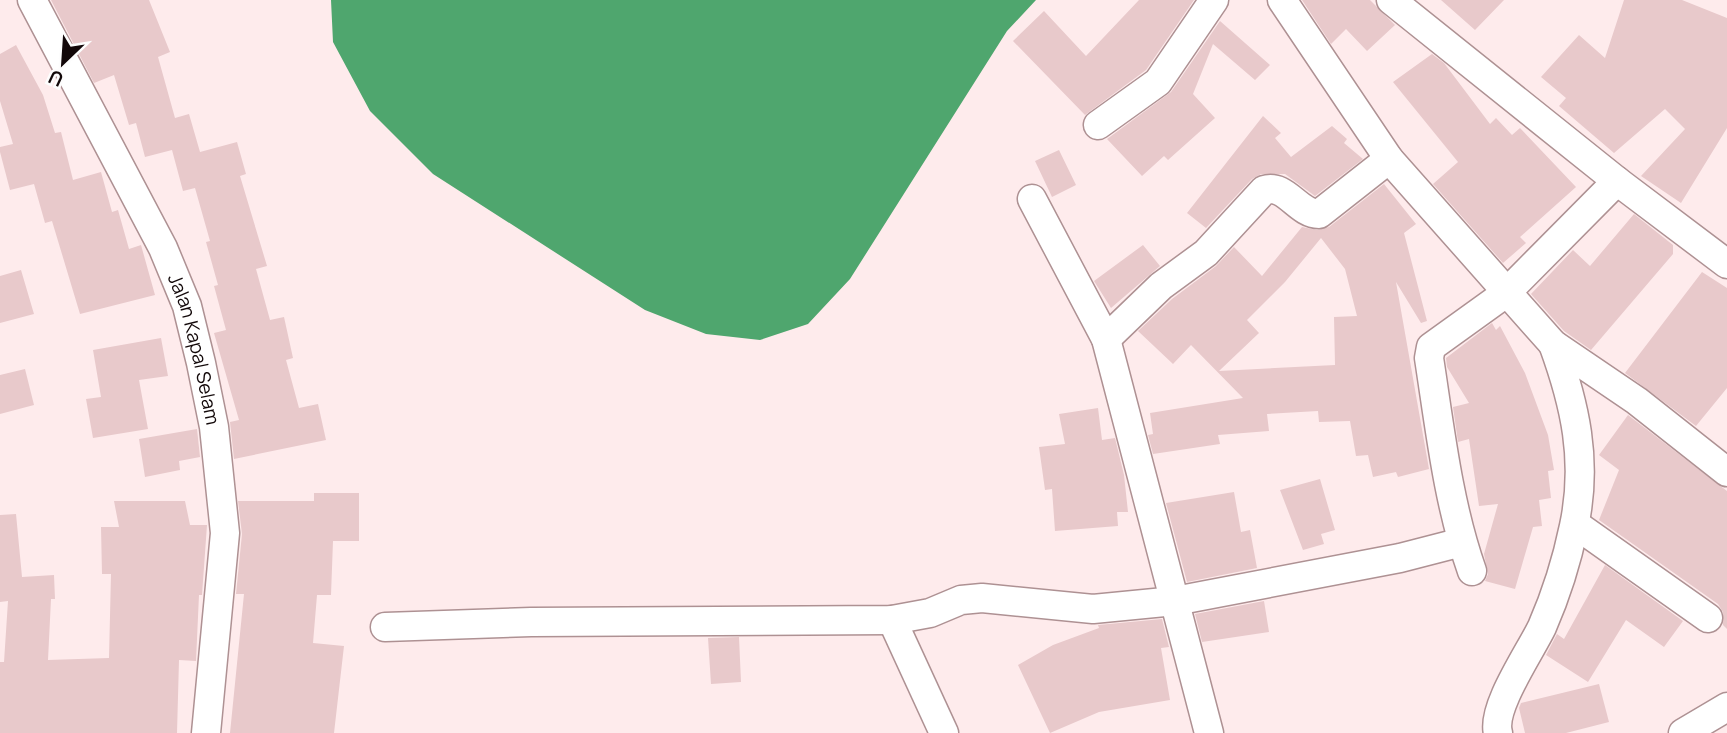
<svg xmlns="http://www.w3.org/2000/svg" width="1727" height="733" font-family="Manrope,sans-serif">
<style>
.water{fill:#4fa66e}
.building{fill:#e8c9cb;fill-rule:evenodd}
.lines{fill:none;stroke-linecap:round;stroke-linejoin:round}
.street-casing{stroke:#ae9193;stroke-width:31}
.street{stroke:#fff;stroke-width:28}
.labels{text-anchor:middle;stroke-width:6;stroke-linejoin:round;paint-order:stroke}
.street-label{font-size:19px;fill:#120809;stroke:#fdfdfd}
</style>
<rect width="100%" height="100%" fill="#feebec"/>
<path class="water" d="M331,0H1036L1007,31L850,279L808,324L760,340L706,334L645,310L433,174L370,111L333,42Z"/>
<path class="building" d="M51,0H149L170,52L158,57L175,118L189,114L200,152L237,142L246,174L240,176L267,266L256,269L270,320L284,317L293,358L286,360L299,408L318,404L326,440L234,459L230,422L239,420L214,333L226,330L214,286L218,285L206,242L210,241L195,188L183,191L172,150L145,157L136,123L129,125L114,75L94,83Z
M1139,0H1194L1146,70L1085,115L1013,41L1044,11L1086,56Z
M1302,0H1370L1395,25L1367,51L1346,29L1331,44Z
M1441,0H1504L1475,30Z
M1624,0H1682L1727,18V128L1681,203L1641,176L1685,129L1665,109L1614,153L1559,106L1566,98L1541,77L1579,35L1605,58Z
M1220,21L1270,65L1255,80L1213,44L1193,94L1215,118L1168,160L1164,156L1142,176L1107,139L1171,92Z
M16,45L43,95L55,133L61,132L73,180L101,172L112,212L118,210L129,249L141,245L155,295L80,314L52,221L45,223L34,184L10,190L0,152V147L13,144L0,101V54Z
M1432,54L1444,63L1490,124L1496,118L1512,135L1520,128L1576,187L1520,237L1526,243L1503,263L1433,184L1458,162L1393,82Z
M1263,116L1281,133L1275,138L1291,157L1332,126L1347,139L1344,143L1363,159L1315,196L1285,174H1261L1252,179L1206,228L1187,213Z
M1059,150L1076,185L1052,197L1035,161Z
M1384,184L1416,224L1404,233L1427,321L1421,323L1396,282L1429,469L1398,477L1396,472L1373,477L1368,455L1356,456L1350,421L1319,422L1318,411L1267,414L1269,431L1218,435L1220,444L1153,454L1148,435L1153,434L1150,413L1243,398L1191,345L1173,364L1138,331L1172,299L1216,266L1234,247L1262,276L1302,227L1317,230L1329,227ZM1321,238L1345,269L1357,316L1334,317L1335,365L1219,371L1259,333L1247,320L1285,282Z
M1634,214L1673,245V254L1591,350L1564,331L1531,294L1573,250L1590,266Z
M1143,245L1160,266L1111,308L1094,281Z
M21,270L34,314L0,323V276Z
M1702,272L1727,288V388L1696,426L1625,373Z
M1492,323L1496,330L1500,326L1525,373L1548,435L1554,470L1548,471L1551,498L1539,500L1542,526L1533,527L1515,589L1485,581L1488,574L1484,554L1498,504L1479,506L1469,439L1458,442L1453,407L1469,403L1447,367L1446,358Z
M161,338L168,376L139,380L148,429L93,438L86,399L101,397L93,350Z
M25,369L34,405L0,414V375Z
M1098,408L1102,440L1115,438L1124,475L1128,512H1117L1118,526L1055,531L1052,489L1045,490L1039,447L1065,444L1059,414Z
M1628,415L1727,491V629L1723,625V612L1718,604L1599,520L1619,470L1599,455Z
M197,429L200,457L179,461L180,470L145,477L139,439Z
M1320,479L1335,530L1321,534L1324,544L1303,550L1280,490Z
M1234,492L1241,532L1250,530L1257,568L1187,582L1166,503Z
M314,493H359V541H333L331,595H317L313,643L344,646L334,733H230L244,594H236L242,534L238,501H314Z
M114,501H185L190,525H207L202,595H199L196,661L179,660L177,733H0V662H4L8,601L0,602V515L16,514L22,577L54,575L55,599H51L48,660L109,658L111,574H102L101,527H119Z
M1605,565L1683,621L1664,647L1626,620L1588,682L1546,655L1557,634L1564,639Z
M1264,601L1269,632L1202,642L1195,614Z
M1162,619L1169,647L1161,648L1170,700L1099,712L1050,733L1018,665L1053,645L1099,628L1098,625Z
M739,637L741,682L711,684L708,638Z
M1599,684L1609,722L1566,733H1525L1519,708L1521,703Z"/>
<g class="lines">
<defs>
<g id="street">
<path id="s1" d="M32,0L163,248L187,306L201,363L214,427L225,533L206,733"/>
<path d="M1282,0L1389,159L1553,344L1637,401L1727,472"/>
<path d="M1391,0L1617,181L1727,264"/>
<path d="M1098,125L1158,82L1214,0"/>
<path d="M1032,199L1106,339L1209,733"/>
<path d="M1106,339L1161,286L1206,253L1264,190C1286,183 1298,214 1319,214L1389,159"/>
<path d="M1575,524L1708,618"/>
<path d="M1472,571C1448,503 1440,429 1429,358L1431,347L1506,293L1617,181"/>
<path d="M892,620L944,733"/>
<path d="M385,627L531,622L892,620L930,613L961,600L982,598L1093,609L1175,601L1400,558L1462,542"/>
<path d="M1498,733C1491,708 1530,652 1542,627C1556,595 1567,560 1574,526C1588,461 1575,404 1553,344"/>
<path d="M1683,733L1727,707"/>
</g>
</defs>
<use href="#street" class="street-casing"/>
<use href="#street" class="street"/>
</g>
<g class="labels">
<g class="street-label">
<text dy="7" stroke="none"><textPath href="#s1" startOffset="387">Jalan Kapal Selam</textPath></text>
</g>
</g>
<g transform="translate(63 63) rotate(205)" stroke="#fdfdfd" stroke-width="5" paint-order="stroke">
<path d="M0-5L12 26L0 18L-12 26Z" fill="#120809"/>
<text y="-10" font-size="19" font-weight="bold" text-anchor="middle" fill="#120809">U</text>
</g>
</svg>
